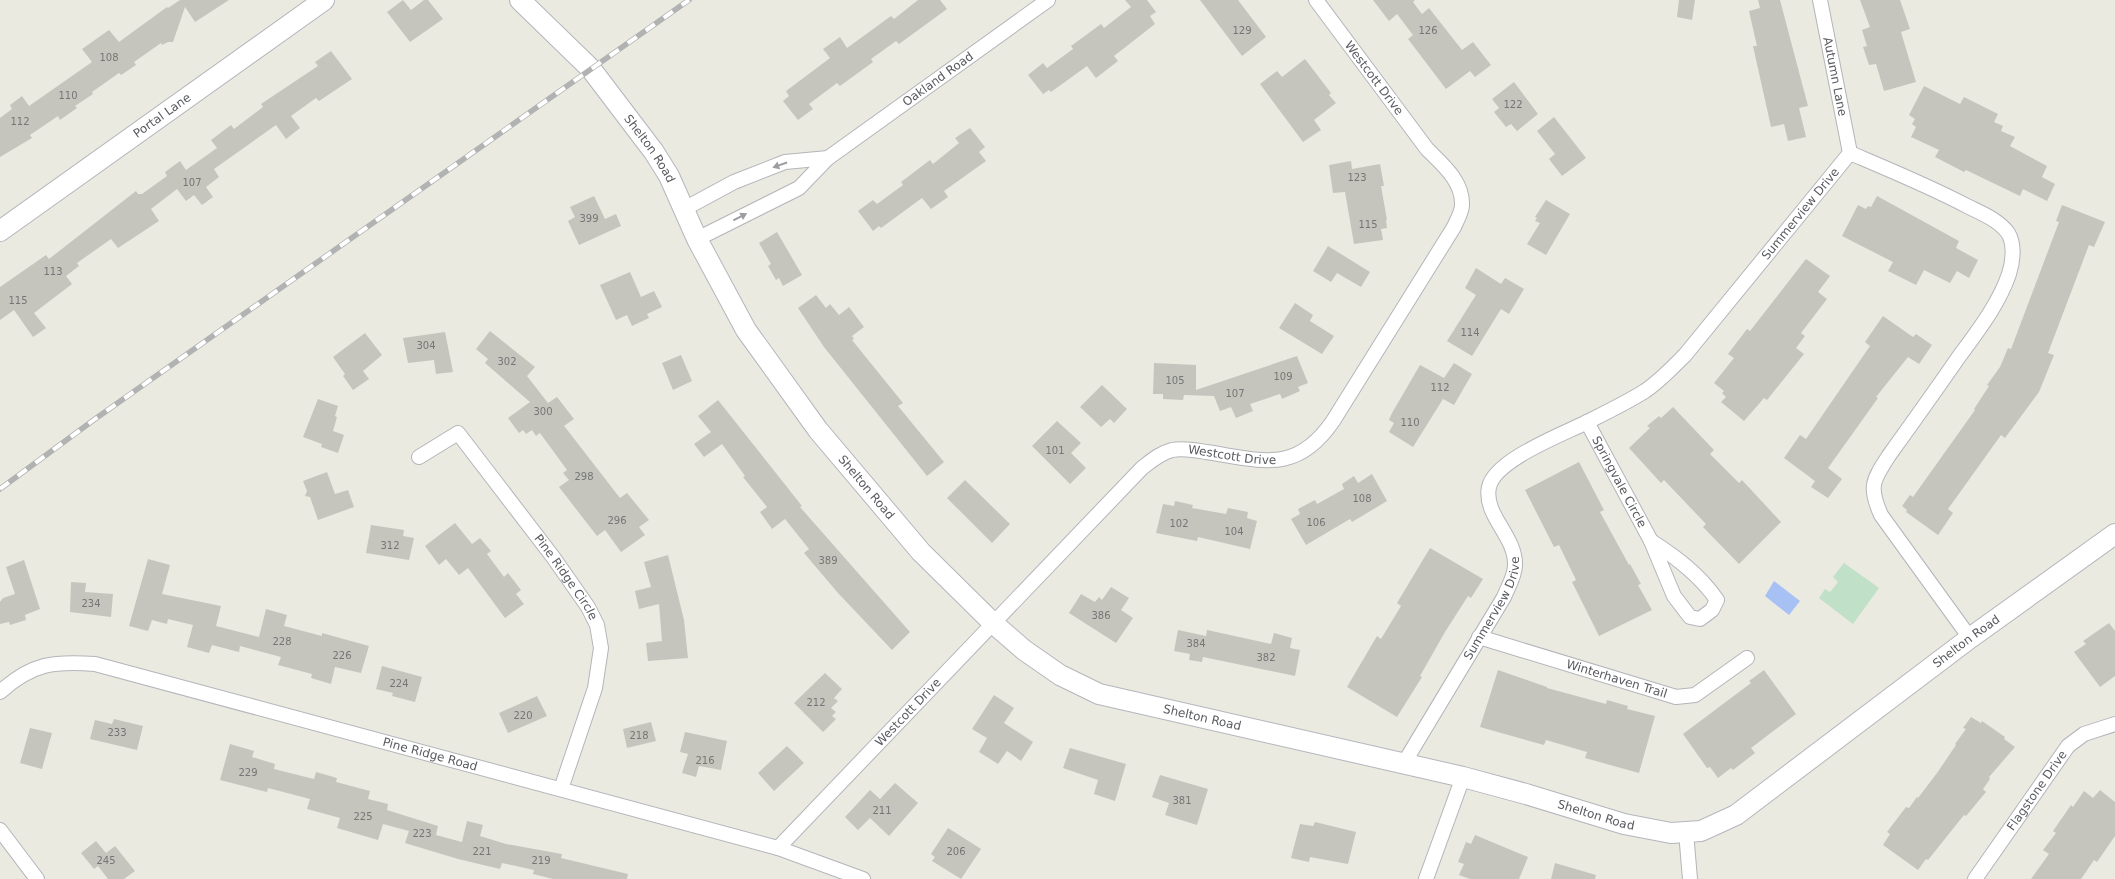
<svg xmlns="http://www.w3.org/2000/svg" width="2115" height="879" font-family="'DejaVu Sans',sans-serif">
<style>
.green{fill:#c0e0c7}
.water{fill:#a7c1f4}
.building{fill:#c6c5bd}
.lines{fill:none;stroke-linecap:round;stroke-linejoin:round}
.street-casing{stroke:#b3b5ba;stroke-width:16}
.secondary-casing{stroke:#b4b6bc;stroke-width:22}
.street{stroke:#fff;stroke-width:14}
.secondary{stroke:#fff;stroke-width:20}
.rail-casing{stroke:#b1b2b2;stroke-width:5.5}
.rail{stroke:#fff;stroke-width:4;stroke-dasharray:11;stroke-linecap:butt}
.oneway{fill:#9b9da0}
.labels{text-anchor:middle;stroke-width:4;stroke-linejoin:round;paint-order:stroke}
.number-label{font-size:10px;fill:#747677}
.street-label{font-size:12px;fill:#595b60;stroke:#fff}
</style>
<rect width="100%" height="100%" fill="#eaeae1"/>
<path class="green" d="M1844,563L1879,588L1853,624L1819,598L1825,589L1830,592L1838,582L1833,577Z"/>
<path class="water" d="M1774,581L1800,601L1789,615L1765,596Z"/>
<path class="building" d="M180,0H229L195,22L185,7L173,42H168L162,45L161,43L134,62L136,65L121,75L119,73L92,92L93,94L75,106L77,108L60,120L58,116L30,135L32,138L0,157V118L12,109L10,105L22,96L29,106L92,62L82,49L109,30L119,42L167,7L168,8Z
M403,0L411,10L424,0H428L443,19L410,42L387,12Z
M918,0H940L947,9L899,44L896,41L871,59L873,62L840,86L837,83L809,104L813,109L798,120L783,101L789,96L786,91L830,58L823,49L840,37L847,48L891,16L894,19Z
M1125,0H1147L1156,12L1150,16L1155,24L1114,56L1118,61L1096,78L1087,66L1051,92L1049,90L1043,94L1028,75L1043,63L1047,68L1073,49L1071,46L1101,24L1104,28L1131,7Z
M1200,0H1238L1266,37L1242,56Z
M1373,0H1415L1413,2L1422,14L1429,8L1462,50L1473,42L1491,65L1475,77L1470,71L1446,89L1408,39L1413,35L1397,14L1389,21Z
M1679,0H1695L1692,20L1677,17Z
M1758,0H1780L1808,106L1799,108L1806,137L1788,141L1784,124L1771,127L1753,46H1757L1749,11L1760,8Z
M1860,0H1900L1910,29L1901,32L1916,82L1884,91L1876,64L1869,65L1863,47L1867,46L1862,30L1870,27Z
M331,51L352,79L319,101L316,98L291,116L300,128L286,139L276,125L214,169L219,177L206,187L213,197L202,205L194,195L186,201L177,189L151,209L159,221L118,248L111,239L77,263L79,266L66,276L72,284L34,313L46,328L33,337L14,310L0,320V287L46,255L49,259L136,191L138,194H142L167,176L165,172L180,161L186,170L217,148L211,140L231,125L234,129L263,107L261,104L318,66L315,62Z
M1305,59L1331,93L1329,95L1336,103L1314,120L1321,130L1303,142L1260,84L1277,71L1282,77Z
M1514,82L1538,114L1517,131L1511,124L1506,127L1494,112L1499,108L1492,99Z
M1924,86L1960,104L1964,97L1998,114L1994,122L2003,126L2001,131L2015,137L2010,146L2047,166L2042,177L2055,184L2047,201L2023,189L2020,196L1966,170L1964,172L1935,157L1939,150L1911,137L1916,127L1912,124L1915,119L1909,115Z
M1554,117L1586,158L1562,176L1549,159L1555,154L1537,131Z
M970,128L985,147L979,152L986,161L944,191L948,197L931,209L922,198L881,228L879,226L873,231L858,211L873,200L877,204L903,185L901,182L930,160L933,164L959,143L955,138Z
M1351,161L1352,169L1380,164L1384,186H1381L1387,220H1386L1387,228L1381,229L1383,240L1354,244L1345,192L1333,193L1329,165Z
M594,196L605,219L616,214L621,226L579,245L568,221L575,217L570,207Z
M1877,196L1959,241L1956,248L1978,260L1969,278L1957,271L1950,283L1924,270L1916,285L1888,271L1893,262L1842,236L1858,205L1866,209L1868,206L1871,207Z
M1546,200L1570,214L1546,255L1527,244L1540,223L1535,221L1537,218L1535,217Z
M2062,205L2105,222L2094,247L2089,245L2048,353L2054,355L2039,392L2005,438L2001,435L1948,509L1953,513L1938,535L1906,512L1907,510L1902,506L1910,495L1913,497L1975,410L1974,409L1989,386L1987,385L2000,367L2008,348L2011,349L2059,222L2056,221Z
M777,232L802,275L783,286L779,278L776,280L768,266L771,264L759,243Z
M1328,246L1370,272L1361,287L1337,273L1331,282L1313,271Z
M1806,259L1830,276L1818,292L1827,299L1801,333L1805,336L1796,348L1804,354L1767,400L1764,398L1744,421L1721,402L1726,397L1722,393L1724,391L1714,383L1734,358L1728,354L1747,329L1750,331Z
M1476,268L1501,284L1505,278L1524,289L1509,314L1501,309L1472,356L1447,341L1476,295L1465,288Z
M630,272L641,297L654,291L662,307L647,314L649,318L632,326L627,315L616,320L600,285Z
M816,295L826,308L830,304L839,315L849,307L864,327L852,336L854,339L852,340L903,403L898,406L944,462L927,476L824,347L798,308Z
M1295,303L1313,315L1310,321L1334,336L1322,354L1279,328Z
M1883,316L1913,337L1916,334L1932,345L1919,364L1908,357L1876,397L1878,398L1828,468L1842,479L1828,498L1811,487L1815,481L1784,458L1800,435L1806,439L1870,346L1865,342Z
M490,331L535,367L527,376L548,403L557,397L574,419L564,426L565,427L620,498L627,493L649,520L639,527L645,535L621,552L605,530L597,536L559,487L569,480L563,473L567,470L540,433L536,436L532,430L526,434L523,430L519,433L508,418L530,402L485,363L488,359L476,349Z
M445,332L453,372L436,374L434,360L408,363L403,338Z
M365,333L382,355L363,371L369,379L353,390L343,376L345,374L333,357Z
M681,355L692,381L673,390L662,363Z
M1297,356L1308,383L1298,387L1300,391L1282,399L1280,394L1250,404L1253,411L1236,418L1231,407L1220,411L1214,396L1184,395L1183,400L1163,399V394H1153L1154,363L1196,365V390Z
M1454,363L1472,374L1454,405L1443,399L1413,447L1389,432L1394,423L1389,420L1392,413L1420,365L1444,378Z
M1102,385L1127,409L1114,423L1110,419L1101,427L1080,407Z
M318,399L338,406L335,416L337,417L333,431L344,435L338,453L321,447L322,444L303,437Z
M718,400L802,506L800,507L910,632L892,650L838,593L804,553L809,549L785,519L772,529L760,512L767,507L743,477L745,476L722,444L704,457L694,444L711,432L698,416Z
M1673,407L1714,450L1710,454L1739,483L1742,480L1781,522L1739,564L1703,527L1706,524L1664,480L1661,483L1629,448L1650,428L1647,426L1659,416L1661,418Z
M1057,421L1081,443L1071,453L1086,468L1070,484L1032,446Z
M1579,462L1604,510L1600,512L1629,565L1630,564L1641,584L1638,585L1652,610L1599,636L1572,582L1576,580L1559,545L1554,547L1525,490Z
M327,472L335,494L348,490L354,507L318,520L310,497L305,496L307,491L303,481Z
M1372,474L1387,501L1352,522L1350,519L1306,545L1291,519L1300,514L1298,509L1315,500L1317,504L1344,489L1342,484L1354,476L1358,483Z
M965,480L1010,524L992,543L947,498Z
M1175,501L1193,505L1192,508L1226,514L1228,508L1248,512L1247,518L1257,521L1250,549L1198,537L1197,541L1156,533L1163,504L1174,506Z
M455,523L472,544L480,538L491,551L487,554L504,577L508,573L521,590L516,594L524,604L505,618L468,568L459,575L446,559L439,565L425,546Z
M371,525L404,530L403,536L414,538L409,560L366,553Z
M1430,548L1483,579L1471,598L1468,596L1445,632L1420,676L1422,677L1397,717L1347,687L1377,636L1381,639L1401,606L1397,603Z
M668,555L684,620L688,658L648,661L646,643L662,641L659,604L639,609L635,591L651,587L644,562Z
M148,559L170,565L162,594L221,606L216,626L259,637L266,609L287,615L284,626L322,636V633L369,646L361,673L335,667L331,684L311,678L312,674L278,665L281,657L240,646L239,652L212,645L209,653L187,647L193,625L168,619L167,624L152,620L148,631L129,626Z
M24,560L40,609L25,615L26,620L10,625L9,622L0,624V602L3,598L15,594L6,567Z
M71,582L86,583L85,592L113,594L111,617L70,612Z
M1111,587L1129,598L1121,610L1133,618L1116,643L1069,613L1081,594L1095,602L1099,597L1102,600Z
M2109,623L2115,631V676L2100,687L2074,652L2086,644L2083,641Z
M1178,630L1206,636L1207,630L1271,644L1274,633L1292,638L1290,648L1300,650L1295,676L1203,657L1202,662L1189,660L1190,654L1174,651Z
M382,666L422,677L415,702L392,696L393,693L376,689Z
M1498,670L1547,687V688L1606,704L1607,700L1628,706L1627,709L1655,716L1639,773L1585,758L1587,752L1546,740L1544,745L1480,727Z
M1764,670L1796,714L1751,748L1755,753L1733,770L1731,768L1718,778L1710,767L1707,768L1683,734L1751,683L1749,681Z
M825,673L842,689L834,698L838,701L831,708L836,712L832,716L836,719L823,732L794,703Z
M994,695L1014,708L1004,723L1033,742L1021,761L1007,751L998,764L979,752L987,738L972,729Z
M537,696L547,716L508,733L499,713Z
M1971,717L1981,723L1982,721L2005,737L2004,739L2015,747L1989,777L1990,779L1983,789L1986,792L1966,816L1964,815L1928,860L1926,859L1918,870L1883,845L1890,834L1887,832L1906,807L1909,808L1917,797L1918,798L1937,773L1956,745L1955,744L1966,729L1963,728Z
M114,719L143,726L137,750L90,739L95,720L112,724Z
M651,722L656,741L627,748L623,729Z
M30,728L52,733L42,769L20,763Z
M685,732L727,741L721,770L699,766L696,777L682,773L688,754L680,752Z
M230,744L254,751L252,757L275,764L274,769L314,779L316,772L337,778L336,782L370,791L368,799L388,804L387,810L438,826L436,835L462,842L467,821L483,825L480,836L506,844L562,854L561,858L628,874L627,879H553L533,874L534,870L502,863L500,869L458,859L405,843L409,831L383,824L378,840L337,828L340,818L307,809L310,799L268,788L267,792L220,780Z
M787,746L804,763L774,791L758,773Z
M1070,748L1126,764L1115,801L1094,794L1098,780L1063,768Z
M1160,775L1208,789L1197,825L1165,815L1169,803L1152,797Z
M895,783L918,803L889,836L870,818L858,830L845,817L870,790L880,799Z
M2100,790L2115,802V836L2097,862L2094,860L2081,879H2031L2049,854L2043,850L2056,833L2053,831L2071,805L2073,807L2084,791L2093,798Z
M1315,822L1356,832L1348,864L1310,857L1309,862L1291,858L1300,824L1313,826Z
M948,828L981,849L961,879L932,861L935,857L931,854Z
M1475,835L1528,857L1519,879H1470L1459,875L1464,864L1458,862L1466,842L1471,844Z
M96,841L106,853L115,846L135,871L124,879H108L98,866L94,869L81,853Z
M1555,863L1596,875L1595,879H1551Z"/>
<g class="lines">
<defs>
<g id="street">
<path id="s1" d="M1820,0L1850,153"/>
<path d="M1850,153C1890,170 1929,186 1967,206C1981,213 1999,220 2008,233C2015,244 2013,262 2009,274C1999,304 1977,332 1958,358C1936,390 1913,422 1890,454C1873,480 1868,486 1881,515L1970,638"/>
<path d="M684,209L734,182L785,162L828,158"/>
<path id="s2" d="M697,239L799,188L828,158L1048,0"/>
<path id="s3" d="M1587,422L1651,541"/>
<path id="s4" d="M419,457L458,433L553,557L588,607L597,625L601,648L595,688L561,789"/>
<path d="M1651,541C1676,557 1700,575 1717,600L1712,610L1700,619L1690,617L1674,596Z"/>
<path id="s5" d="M1479,637L1676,697L1695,695L1747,658"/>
<path id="s6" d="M0,692C32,663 54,661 95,664L778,848L863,879"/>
<path id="s7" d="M1404,763L1504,597C1508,587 1515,576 1515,565C1516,536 1483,515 1489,487C1495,460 1561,435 1585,423C1605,413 1626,403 1645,391C1660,381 1673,367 1685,355L1850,153"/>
<path d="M0,830L37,879"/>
<path d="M1686,832L1690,879"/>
<path id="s8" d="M778,848L1142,468C1151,461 1160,453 1172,450C1183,448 1195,450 1206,452C1261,460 1296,475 1333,421L1454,227C1457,220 1462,212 1462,205C1463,181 1442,164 1427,149L1316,0"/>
<path d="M1426,879L1463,777"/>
<path id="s9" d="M1975,879L2068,746L2084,734L2115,724"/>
</g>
<g id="secondary">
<path id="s10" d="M520,0L591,69L654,152L669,176L697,239L746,330L818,430L921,552L994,624L1024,650L1060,675L1099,694L1463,777L1526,794L1624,824L1671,833L1701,831L1736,815L1970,638L2115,534"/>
<path id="s11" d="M0,231L324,0"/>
</g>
</defs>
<use href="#street" class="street-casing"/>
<use href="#secondary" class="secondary-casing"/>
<use href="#street" class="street"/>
<use href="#secondary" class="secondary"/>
<defs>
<path id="rail" d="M0,489L95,419L689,0"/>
</defs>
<use href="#rail" class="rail-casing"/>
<use href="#rail" class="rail"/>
</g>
<defs><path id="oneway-solid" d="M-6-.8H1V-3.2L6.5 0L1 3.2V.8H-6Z" transform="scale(1.25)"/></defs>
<g class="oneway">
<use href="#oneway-solid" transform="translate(780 165) rotate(161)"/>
<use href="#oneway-solid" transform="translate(740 217) rotate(-27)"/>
</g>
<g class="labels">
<g class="number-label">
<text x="1242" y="34">129</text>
<text x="1428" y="34">126</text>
<text x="109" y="61">108</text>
<text x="68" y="99">110</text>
<text x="1513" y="108">122</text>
<text x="20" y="125">112</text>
<text x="1357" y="181">123</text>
<text x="192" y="186">107</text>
<text x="589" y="222">399</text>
<text x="1368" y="228">115</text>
<text x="53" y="275">113</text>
<text x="18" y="304">115</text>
<text x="1470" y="336">114</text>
<text x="426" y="349">304</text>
<text x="507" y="365">302</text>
<text x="1283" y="380">109</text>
<text x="1175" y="384">105</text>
<text x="1440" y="391">112</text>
<text x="1235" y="397">107</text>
<text x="543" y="415">300</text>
<text x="1410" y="426">110</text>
<text x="1055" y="454">101</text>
<text x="584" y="480">298</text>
<text x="1362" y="502">108</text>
<text x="617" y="524">296</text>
<text x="1316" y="526">106</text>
<text x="1179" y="527">102</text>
<text x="1234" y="535">104</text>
<text x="390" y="549">312</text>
<text x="828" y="564">389</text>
<text x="91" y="607">234</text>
<text x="1101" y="619">386</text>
<text x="282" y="645">228</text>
<text x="1196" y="647">384</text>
<text x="342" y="659">226</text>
<text x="1266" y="661">382</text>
<text x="399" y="687">224</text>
<text x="816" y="706">212</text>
<text x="523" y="719">220</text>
<text x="117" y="736">233</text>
<text x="639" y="739">218</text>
<text x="705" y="764">216</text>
<text x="248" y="776">229</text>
<text x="1182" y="804">381</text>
<text x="882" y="814">211</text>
<text x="363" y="820">225</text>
<text x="422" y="837">223</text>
<text x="482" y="855">221</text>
<text x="956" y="855">206</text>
<text x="106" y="864">245</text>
<text x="541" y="864">219</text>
</g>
<g class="street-label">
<text dy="4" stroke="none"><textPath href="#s1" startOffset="78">Autumn Lane</textPath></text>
<text transform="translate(1374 78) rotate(53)" y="4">Westcott Drive</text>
<text dy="4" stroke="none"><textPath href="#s2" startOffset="291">Oakland Road</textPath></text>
<text dy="4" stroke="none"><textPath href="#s11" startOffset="199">Portal Lane</textPath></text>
<text dy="4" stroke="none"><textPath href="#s10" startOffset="198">Shelton Road</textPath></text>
<text dy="4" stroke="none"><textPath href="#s7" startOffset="734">Summerview Drive</textPath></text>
<text dy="4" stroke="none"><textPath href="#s8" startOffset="622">Westcott Drive</textPath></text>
<text dy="4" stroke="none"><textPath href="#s3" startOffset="68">Springvale Circle</textPath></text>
<text dy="4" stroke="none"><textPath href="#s10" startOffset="602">Shelton Road</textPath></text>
<text dy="4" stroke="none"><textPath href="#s4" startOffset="226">Pine Ridge Circle</textPath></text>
<text dy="4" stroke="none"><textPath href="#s7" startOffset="179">Summerview Drive</textPath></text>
<text dy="4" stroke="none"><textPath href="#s10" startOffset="1862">Shelton Road</textPath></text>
<text dy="4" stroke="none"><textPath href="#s5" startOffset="144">Winterhaven Trail</textPath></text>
<text dy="4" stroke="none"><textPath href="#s8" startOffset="188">Westcott Drive</textPath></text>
<text dy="4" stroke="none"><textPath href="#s10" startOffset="1022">Shelton Road</textPath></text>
<text dy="4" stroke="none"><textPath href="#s6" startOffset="450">Pine Ridge Road</textPath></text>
<text dy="4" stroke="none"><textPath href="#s9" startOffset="108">Flagstone Drive</textPath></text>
<text dy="4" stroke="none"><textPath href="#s10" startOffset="1428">Shelton Road</textPath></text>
</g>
</g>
</svg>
